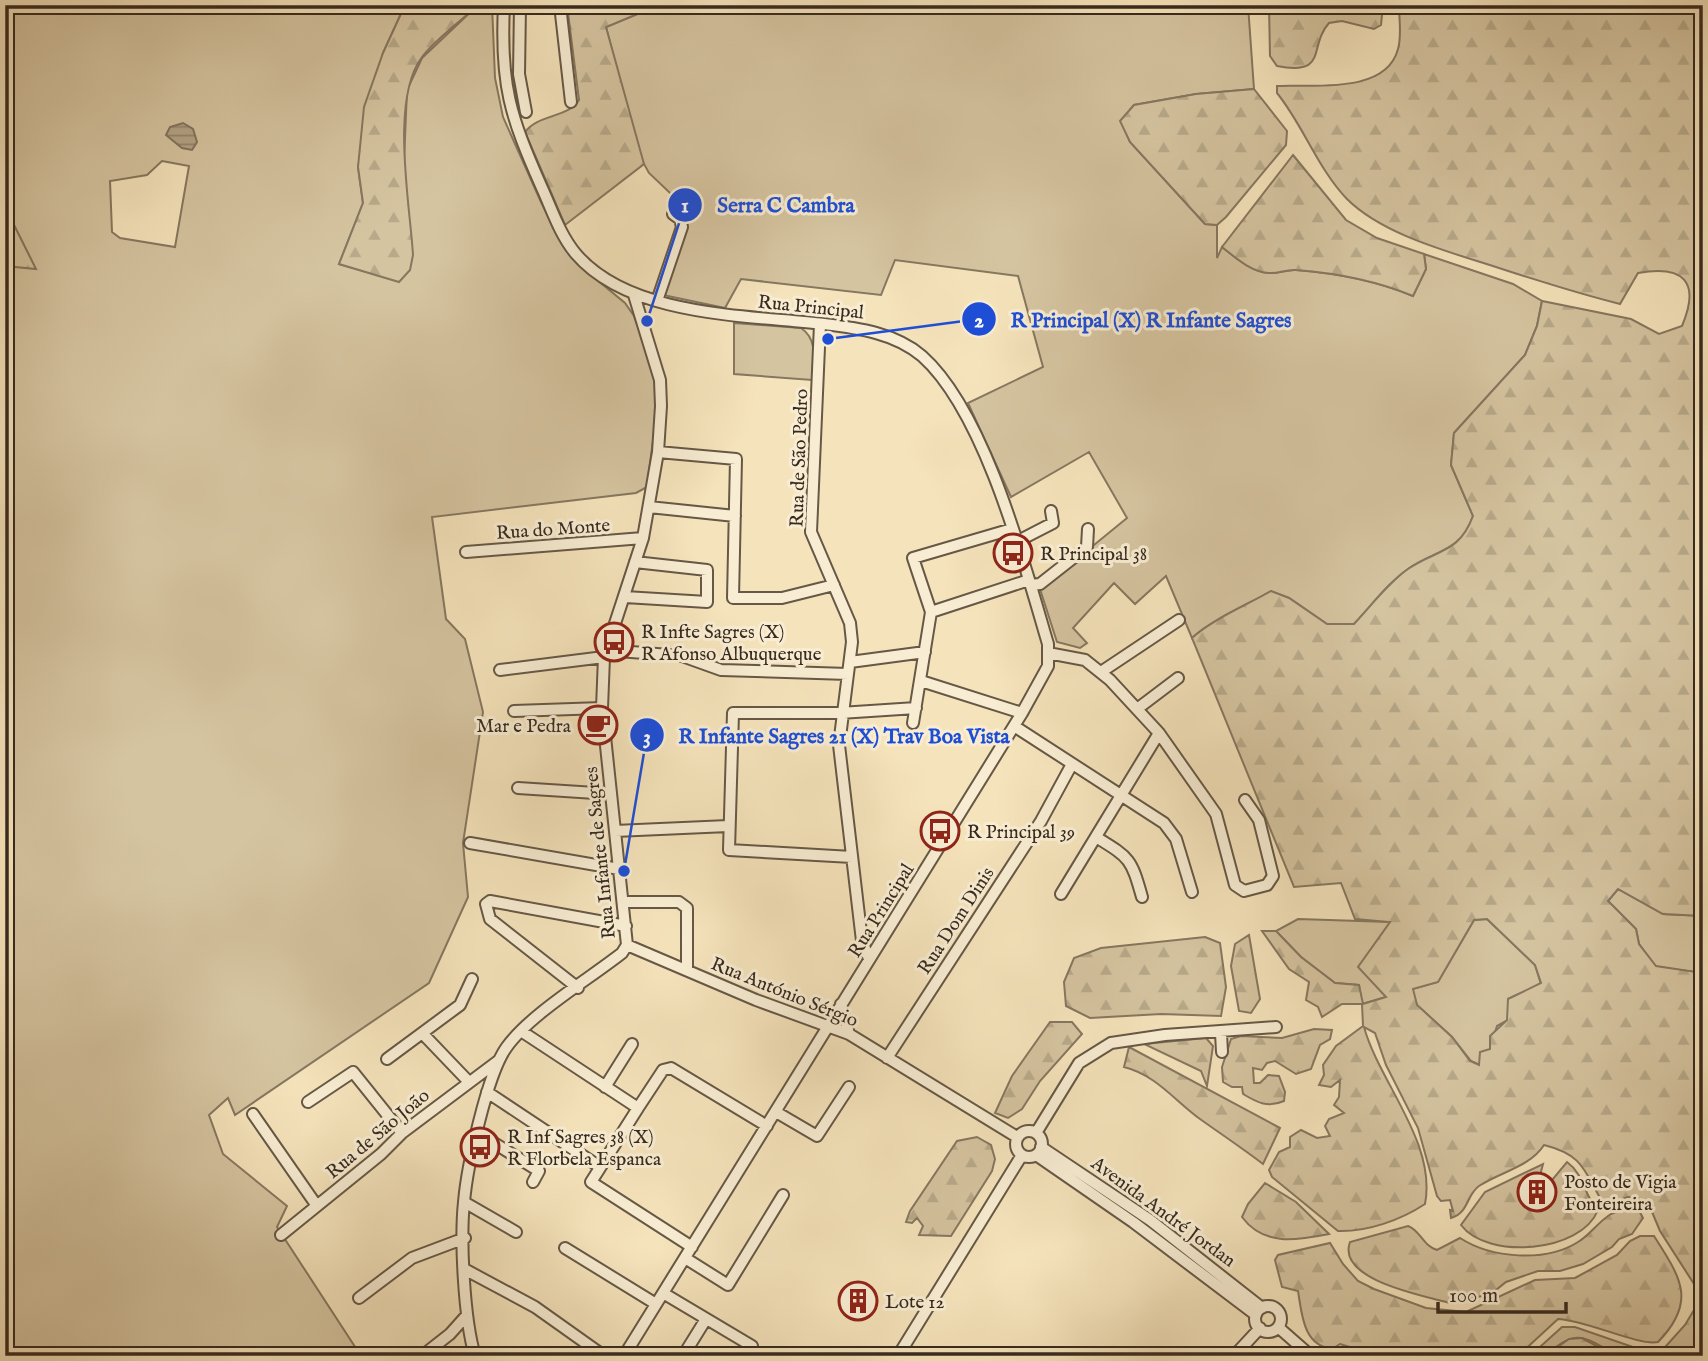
<svg xmlns="http://www.w3.org/2000/svg" width="1708" height="1361" font-family="'IM FELL English',serif">
<style>
.green{fill:#d5c4a0;stroke:#867760;stroke-width:2;fill-rule:evenodd}
.forest{fill:url(#forest-firs);stroke:#867760;stroke-width:2;fill-rule:evenodd}
.water{fill:url(#water-rules);stroke:#82735d;stroke-width:2}
.lines{fill:none;stroke-linecap:round;stroke-linejoin:round}
.stream{stroke:#82735d;stroke-width:2.5}
.minor-casing{stroke:#665846;stroke-width:14}
.minor{stroke:#f8edd3;stroke-width:10}
.labels{text-anchor:middle;stroke-width:6;stroke-linejoin:round;paint-order:stroke}
.street-label{font-size:19px;fill:#372a1f;stroke:#f8edd3}
.poi-label{font-size:19px;fill:#372a1f;stroke:#f8edd3;text-anchor:start}
.leader{fill:none;stroke:#1d4ed8;stroke-width:2.5}
.callout-dot{fill:#1d4ed8;stroke:#f8edd3;stroke-width:2.5}
.mark-label{font-size:21px;text-anchor:middle;font-weight:bold;fill:#fff}
.callout-label{font-size:21px;text-anchor:middle;font-weight:bold;fill:#1d4ed8;stroke:#f8edd3;stroke-width:6;stroke-linejoin:round;paint-order:stroke}
</style>
<defs>
<pattern id="forest-firs" width="22" height="20" patternUnits="userSpaceOnUse" patternTransform="scale(1.75)"><rect width="22" height="20" fill="#d5c4a0"/><path d="M5 1l3.5 6h-7zM16 11l3.5 6h-7z" fill="#b7a989"/></pattern>
<pattern id="water-rules" width="6" height="5" patternUnits="userSpaceOnUse" patternTransform="scale(1.75)"><rect width="6" height="5" fill="#b4a486"/><path d="M0 2.5h6" fill="none" stroke="#93866d"/></pattern>
</defs>
<rect width="100%" height="100%" fill="#f5e3bb"/>
<filter id="stains"><feTurbulence type="fractalNoise" baseFrequency=".00286" numOctaves="4"/><feColorMatrix values="0 0 0 0 .2 0 0 0 0 .09 0 0 0 0 .02 0 0 0 .5 -.17"/></filter>
<radialGradient id="worn" r=".72"><stop offset=".6" stop-color="#630" stop-opacity="0"/><stop offset="1" stop-color="#630" stop-opacity=".3"/></radialGradient>
<path class="green" d="M5,5H405L383,53L358,167L363,203L339,264L399,281L407,90L422,58L478,5H492L495,78L503,117L541,202L562,244L579,265L625,303L634,316L643,341L654,376L657,409L647,487L636,493L432,517L446,619L465,639L483,712L463,843L468,897L429,983L235,1115L228,1098L209,1115L223,1154L287,1206L277,1227L361,1356H5V266L35,268L5,207ZM162,161L189,166L175,247L120,238L112,232L110,181L147,175Z
M659,5H1248L1254,89L1196,94L1134,105L1121,121L1130,142L1205,224L1217,225V258L1222,247C1236,258 1251,271 1269,273C1278,274 1287,269 1296,270C1335,273 1377,281 1413,296L1426,269L1424,254L1513,284L1542,301L1537,326L1525,355L1454,433L1451,465L1473,516C1459,554 1436,549 1408,569C1388,583 1371,606 1354,624H1327L1289,598L1271,591C1247,605 1211,620 1192,638L1166,576L1135,604L1114,583L1073,628L1087,643L1080,648L1057,642L1040,589L1127,518L1089,452L1011,497L968,403L1043,367L1018,276L895,260L881,295L741,279L725,308L663,295L691,213L649,173L639,155L606,27Z
M734,323L801,328C819,340 813,361 812,380L734,374Z
M1618,889L1663,914L1703,916V973L1656,967L1639,944L1636,929L1608,901Z
M1298,919L1390,922L1386,997L1362,1004L1359,985L1335,983L1301,957L1276,931Z
M1487,919L1535,965L1541,984L1508,999V1020L1497,1026L1490,1049L1480,1065L1471,1061L1452,1037L1417,1005L1412,989L1438,982L1474,920Z
M1562,1327H1575L1633,1347L1627,1356C1609,1356 1598,1340 1581,1338C1563,1335 1554,1356 1530,1356Z"/>
<path class="forest" d="M405,5H478C460,22 437,38 422,57C390,99 410,204 413,255L410,270L399,282L339,264L363,203L358,167L364,107L383,53Z
M567,5H659L606,27L644,164L565,225L525,132C538,114 568,118 579,100Z
M1269,5H1383L1381,25L1374,29L1342,21L1329,23C1308,46 1329,76 1277,66L1270,56Z
M1399,5H1703V916L1663,914L1618,889L1608,901L1636,929L1639,944L1656,966L1703,973V1298L1660,1231L1647,1200L1628,1197L1611,1204L1603,1203C1584,1171 1584,1155 1544,1145C1530,1167 1500,1172 1479,1186C1467,1194 1468,1214 1451,1218L1450,1210L1453,1211L1450,1200L1441,1201L1437,1196L1418,1128L1386,1065L1375,1033L1364,1027C1379,1082 1437,1143 1425,1204C1401,1220 1367,1232 1338,1231L1272,1177L1269,1170L1279,1152L1290,1147V1137L1301,1130L1317,1138L1330,1136L1325,1126L1329,1119L1344,1113L1334,1105L1339,1097L1340,1080L1331,1087L1319,1085L1324,1075L1323,1065L1336,1046L1363,1026L1362,1004H1342L1322,1017L1318,1007L1306,1000L1309,982L1289,969L1262,931H1276L1301,957L1335,983L1359,985L1363,1004L1386,997L1358,967L1390,922L1355,919L1341,883L1294,887L1192,638C1211,620 1247,605 1271,591L1289,598L1327,624H1354C1371,606 1388,583 1408,569C1437,549 1459,554 1473,516L1451,465L1454,433L1525,355L1537,326L1542,301L1631,319L1659,334L1682,326C1701,281 1683,265 1638,273L1620,304C1580,294 1542,282 1502,269C1454,253 1384,236 1347,199C1318,169 1303,125 1277,93V86C1312,84 1386,95 1398,49C1402,36 1399,19 1399,5ZM1487,919L1535,965L1541,983L1508,999L1507,1020L1490,1036V1049L1480,1052L1479,1065L1470,1061L1452,1037L1417,1005L1413,989L1438,982L1474,920Z
M1254,89L1287,131L1286,145L1226,217L1217,225L1205,224L1130,142L1120,121L1134,105L1196,94Z
M1293,155L1346,220L1377,238L1424,254L1426,269L1413,296C1377,281 1336,273 1296,270C1287,269 1278,274 1269,273C1251,272 1236,258 1222,247Z
M5,207L36,269L5,266Z
M1249,935L1260,999L1251,1013L1239,1011L1231,966L1235,944Z
M1205,937L1220,943L1226,987L1221,1016L1161,1014L1090,1018L1066,1006L1064,982L1074,958L1101,948Z
M1050,1022H1072L1082,1034L1040,1081L1022,1109L1008,1118L995,1113L1012,1076Z
M1314,1029L1332,1030L1330,1039L1320,1045L1311,1069L1296,1074L1275,1061L1267,1063L1262,1070L1253,1068L1254,1083H1260L1268,1075L1279,1076L1285,1092L1284,1101C1268,1108 1258,1103 1243,1094L1242,1087H1232L1223,1082L1222,1067L1231,1039L1241,1036L1282,1038Z
M1206,1038L1213,1046L1207,1086L1201,1071L1144,1044Z
M1129,1047L1280,1128L1263,1164C1242,1148 1221,1134 1200,1119C1174,1100 1156,1075 1124,1067Z
M977,1137L991,1145L995,1159L992,1171L951,1236L919,1235L923,1226L917,1218L912,1223L906,1222L910,1211L957,1141Z
M1567,1162C1585,1175 1583,1195 1598,1210C1581,1253 1487,1260 1461,1225L1485,1192L1543,1164L1537,1187L1543,1191Z
M1265,1183L1296,1202L1329,1234C1298,1240 1264,1247 1242,1217L1248,1204Z
M1637,1207L1643,1218L1632,1234L1619,1239L1612,1247L1583,1264L1560,1271H1538L1506,1282L1491,1294L1450,1303C1425,1296 1336,1280 1350,1242L1408,1226C1420,1230 1423,1246 1437,1250L1460,1238C1491,1258 1545,1263 1578,1242C1590,1235 1599,1221 1611,1214C1619,1210 1629,1209 1637,1207Z
M1640,1236H1654C1680,1277 1698,1301 1658,1342C1638,1346 1586,1320 1558,1319L1518,1356C1465,1356 1388,1361 1340,1344L1332,1349C1303,1345 1302,1315 1298,1291L1282,1287L1275,1260L1278,1255L1330,1243L1343,1264L1358,1281L1374,1289L1426,1308L1466,1312L1535,1280L1575,1278L1617,1255L1630,1241Z
M1694,1310L1703,1317V1356H1657L1685,1325Z
M1582,1338L1615,1356H1545L1569,1339Z"/>
<path class="water" d="M183,123L193,129L197,142L192,150L182,148L166,135L170,127Z"/>
<g class="lines">
<path class="stream" d="M1114,1347L1128,1356"/>
<defs>
<path id="minor" d="M504,5C500,85 510,116 542,188C552,210 560,235 576,254C630,317 747,315 824,324C858,328 895,333 922,356C985,412 1024,563 1048,644V666L1022,713L624,1356
M520,5L519,74L526,112
M560,5L571,102
M657,301L682,227L680,219L673,214
M820,324L811,532L850,623L852,642L839,745L862,941L869,959
M658,452L736,459L733,598H782L834,585
M649,507L735,516
M1016,542L1053,523L1051,511
M466,552L643,538
M1031,585L1040,584L1087,547L1088,529
M625,597L707,602V570L635,562
M931,612L1029,580
M606,650L682,656L721,670L848,674
M1048,653L1085,660L1110,680L1159,733L1216,814L1235,885L1244,891L1267,885L1273,876L1259,820L1245,800
M850,662L925,652
M500,670L604,657
M1101,672L1179,620
M921,681L1022,713
M1137,709L1178,678
M514,711L602,708
M913,723L931,612L913,558L1012,529
M1014,726L1164,823L1176,839L1192,892
M518,788L611,794
M615,831L728,826
M1096,837C1130,858 1131,858 1142,897
M470,843L619,869
M852,857L729,850L733,713H840L916,708
M1061,894L1159,733
M624,902H679L687,908V970
M627,945L756,1000L849,1034L1017,1137
M578,988L490,919L486,904L490,901L626,926
M841,1004L849,1034
M521,1031L638,1108L591,1182L692,1247
M1221,1033L1222,1052
M423,1034L468,1081
M887,1058L1041,821L1072,764
M387,1059L460,1005L472,979
M605,1087L632,1044
M487,1092L600,1167
M308,1102L353,1072L402,1133
M638,1108L663,1070L671,1068L767,1126
M776,1112L817,1136L849,1087
M253,1114L317,1206
M1016 1144a13 13 0 1 1 26 0a13 13 0 1 1-26 0Z
M478,1133L539,1171L533,1182
M1036,1133L1079,1063L1111,1043L1165,1035L1276,1027
M1041,1147L1150,1220L1262,1308
M1036,1155L1133,1222L1256,1315
M464,1202L516,1232
M281,1235L381,1154L402,1133L498,1061
M565,1248L656,1304
M685,1258L728,1285L783,1195
M466,1270L535,1307L604,1356
M663,1293L752,1346L745,1356
M359,1298L412,1258L465,1238
M1255 1319a13 13 0 1 1 26 0a13 13 0 1 1-26 0Z
M1278,1327L1311,1356
M422,1356L450,1334L467,1315
M475,1356C464,1319 460,1240 464,1202C467,1167 487,1075 506,1048C529,1015 589,979 622,953L627,945L602,708L604,657L643,538L658,452L661,406L660,380L634,295
M683,1356L706,1319
M898,1356L1022,1155
M1234,1356L1260,1328"/>
</defs>
<use href="#minor" class="minor-casing"/>
<use href="#minor" class="minor"/>
</g>
<defs>
<symbol id="bus-ring" viewBox="-11 -11 22 22"><circle r="9.5" fill="#f8edd3" stroke="#8f2418" stroke-width="1.5"/><path d="M-5-6H5V4H4V6H2V4H-2V6H-4V4H-5ZM-3.5-4V0h7V-4ZM-3.5 1.2v1.5H-2V1.2ZM2 1.2v1.5H3.5V1.2Z" fill="#8f2418"/></symbol>
<symbol id="cafe-ring" viewBox="-11 -11 22 22"><circle r="9.5" fill="#f8edd3" stroke="#8f2418" stroke-width="1.5"/><path d="M-5.5-4.5H6V0H3Q3 3.5 0 3.5H-2.5Q-5.5 3.5-5.5 0ZM3-3.2v2h1.7v-2ZM-6 4.5H4V6H-6Z" fill="#8f2418"/></symbol>
<symbol id="building-ring" viewBox="-11 -11 22 22"><circle r="9.5" fill="#f8edd3" stroke="#8f2418" stroke-width="1.5"/><path d="M-4-6H4V6H1V3H-1V6H-4ZM-2.5-4.3h1.7v1.8h-1.7ZM.8-4.3h1.7v1.8H.8ZM-2.5-1h1.7V.8h-1.7ZM.8-1h1.7V.8H.8Z" fill="#8f2418"/></symbol>
</defs>
<g fill-rule="evenodd">
<use href="#bus-ring" x="991" y="531" width="44" height="44"/>
<use href="#bus-ring" x="592" y="620" width="44" height="44"/>
<use href="#cafe-ring" x="576" y="703" width="44" height="44"/>
<use href="#bus-ring" x="918" y="809" width="44" height="44"/>
<use href="#bus-ring" x="458" y="1125" width="44" height="44"/>
<use href="#building-ring" x="1515" y="1170" width="44" height="44"/>
<use href="#building-ring" x="836" y="1279" width="44" height="44"/>
</g>
<g class="labels">
<g class="street-label">
<text transform="translate(811 306) rotate(6)" y="7">Rua Principal</text>
<text transform="translate(798 458) rotate(-88)" y="7">Rua de São Pedro</text>
<text transform="translate(553 528) rotate(-4)" y="7">Rua do Monte</text>
<text transform="translate(599 853) rotate(-96)" y="7">Rua Infante de Sagres</text>
<text transform="translate(880 910) rotate(-58)" y="7">Rua Principal</text>
<text transform="translate(955 920) rotate(-57)" y="7">Rua Dom Dinis</text>
<text transform="translate(785 991) rotate(22)" y="7">Rua António Sérgio</text>
<text transform="translate(377 1133) rotate(-40)" y="7">Rua de São João</text>
<text transform="translate(1164 1211) rotate(36)" y="7">Avenida André Jordan</text>
</g>
<g class="poi-label">
<text x="1040" y="560">R Principal 38</text>
<text x="641" y="638">R Infte Sagres (X)<tspan x="641" dy="22">R Afonso Albuquerque</tspan></text>
<text x="571" y="732" text-anchor="end">Mar e Pedra</text>
<text x="967" y="838">R Principal 39</text>
<text x="507" y="1143">R Inf Sagres 38 (X)<tspan x="507" dy="22">R Florbela Espanca</tspan></text>
<text x="1564" y="1188">Posto de Vigia<tspan x="1564" dy="22">Fonteireira</tspan></text>
<text x="885" y="1308">Lote 12</text>
</g>
</g>
<path class="leader" d="M647 321L685 205M828 339L979 319M624 871L647 735"/>
<g class="callout-dot">
<circle cx="647" cy="321" r="7"/>
<circle cx="828" cy="339" r="7"/>
<circle cx="624" cy="871" r="7"/>
<circle cx="685" cy="205" r="18"/>
<circle cx="979" cy="319" r="18"/>
<circle cx="647" cy="735" r="18"/>
</g>
<g class="mark-label">
<text x="685" y="212">1</text>
<text x="979" y="327">2</text>
<text x="647" y="743">3</text>
</g>
<g class="callout-label">
<text x="786" y="212">Serra C Cambra</text>
<text x="1151" y="327">R Principal (X) R Infante Sagres</text>
<text x="844" y="743">R Infante Sagres 21 (X) Trav Boa Vista</text>
</g>
<rect width="1708" height="1361" fill="none" stroke="#f5e3bb" stroke-width="28"/>
<rect x="7" y="7" width="1694" height="1347" fill="none" stroke="#372a1f" stroke-width="3.5"/>
<rect x="14" y="14" width="1680" height="1333" fill="none" stroke="#372a1f" stroke-width="2"/>
<path d="M1438 1302v10h128v-10" fill="none" stroke="#372a1f" stroke-width="3.5"/>
<text x="1449" y="1302" font-size="21" fill="#372a1f" stroke="#f8edd3" stroke-width="5" paint-order="stroke">100 m</text>
<rect width="100%" height="100%" filter="url(#stains)"/>
<rect width="100%" height="100%" fill="url(#worn)"/>
</svg>
